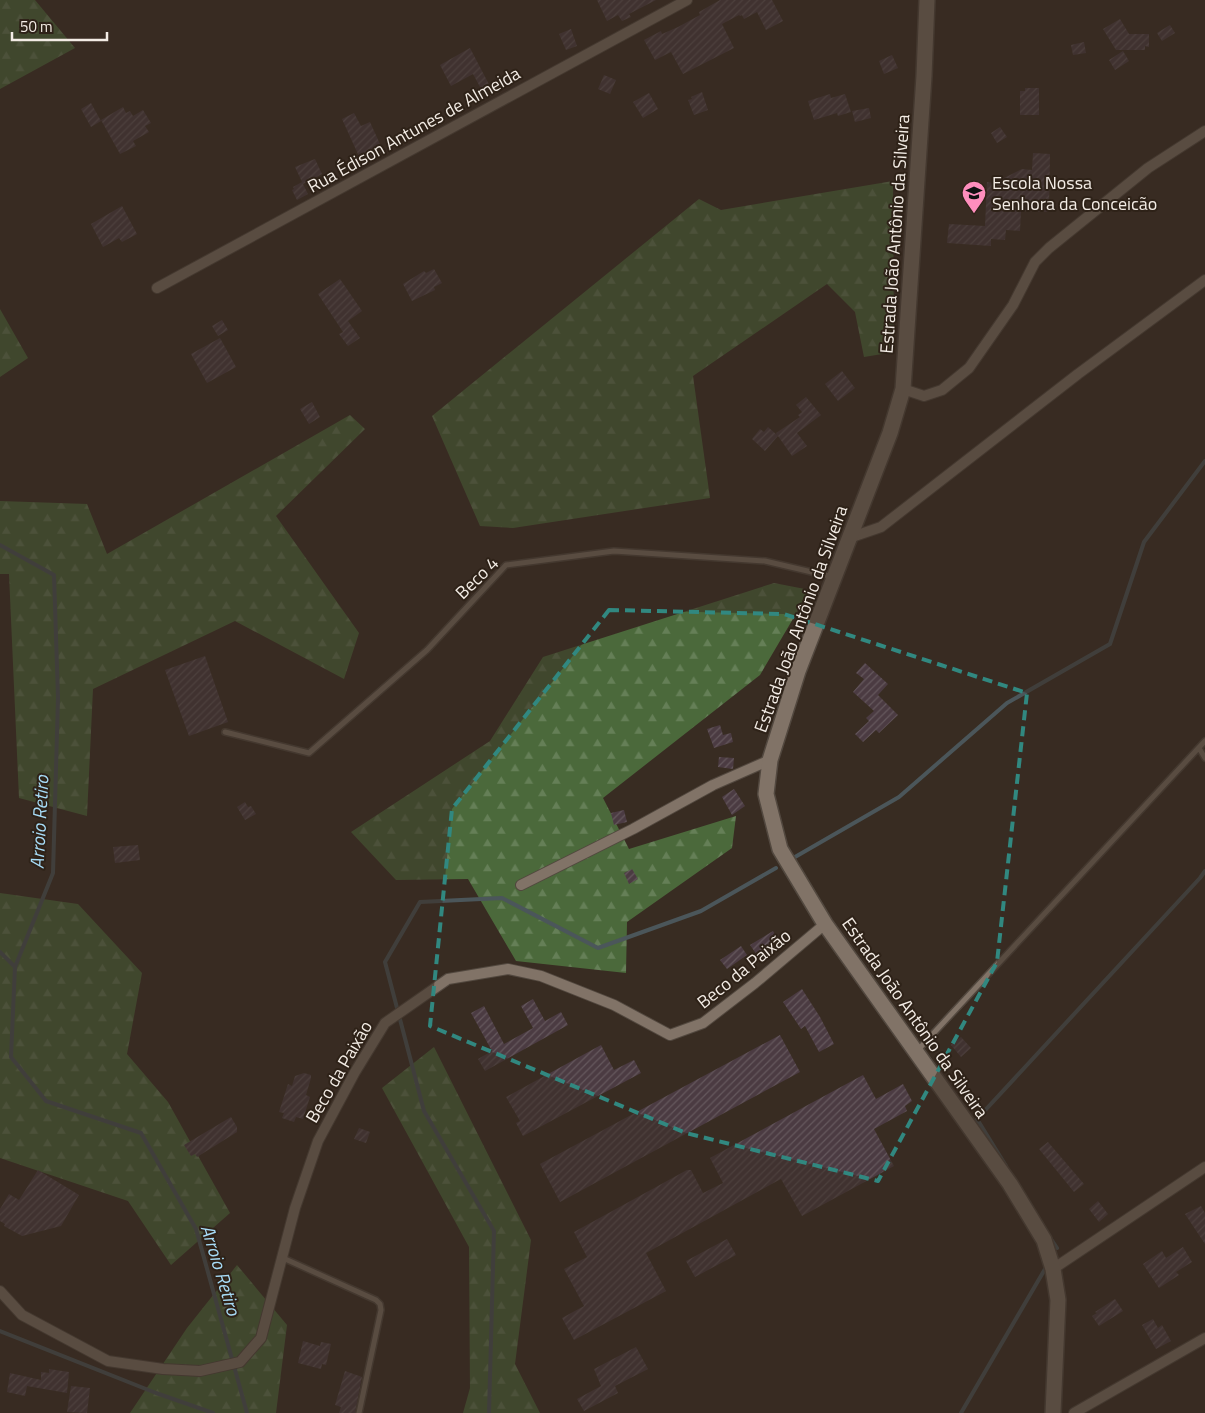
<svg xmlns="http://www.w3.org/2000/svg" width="1205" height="1413" font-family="'Titillium Web',sans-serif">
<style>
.forest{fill:url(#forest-firs)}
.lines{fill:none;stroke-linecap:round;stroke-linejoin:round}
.stream{stroke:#4b565a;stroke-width:4}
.building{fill:url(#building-hatch)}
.lane-casing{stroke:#52483f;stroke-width:8}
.street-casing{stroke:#52483f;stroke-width:12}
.secondary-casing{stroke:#52483f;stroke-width:18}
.lane{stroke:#817367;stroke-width:5}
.street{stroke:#817367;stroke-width:10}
.secondary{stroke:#817367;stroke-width:15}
.marked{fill:none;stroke:#318880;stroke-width:4;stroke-dasharray:10 6;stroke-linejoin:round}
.labels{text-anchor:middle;stroke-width:4;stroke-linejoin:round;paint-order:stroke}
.street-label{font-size:18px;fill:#f3ece5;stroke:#2e2218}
.poi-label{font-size:18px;fill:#f3ece5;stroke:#2e2218;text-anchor:start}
.water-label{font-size:19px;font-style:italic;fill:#a7dbf6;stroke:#2e2218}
</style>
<defs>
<pattern id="forest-firs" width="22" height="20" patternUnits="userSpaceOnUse" patternTransform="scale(1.25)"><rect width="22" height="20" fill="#4b693b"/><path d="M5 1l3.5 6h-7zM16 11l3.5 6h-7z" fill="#657f57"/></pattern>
<pattern id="building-hatch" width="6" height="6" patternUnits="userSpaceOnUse" patternTransform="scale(1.25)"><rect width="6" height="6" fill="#4b3b42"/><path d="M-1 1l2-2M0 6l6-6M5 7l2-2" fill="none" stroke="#65585d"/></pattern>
</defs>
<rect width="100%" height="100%" fill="#382c22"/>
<path class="forest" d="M0,0H35L75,48L0,89Z
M893,181L894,352L864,357L855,312L827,284L693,376L710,498L513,528L480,526L432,416L699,199L721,210Z
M0,309L28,358L0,377Z
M350,415L365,429L276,516L359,633L344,679L235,621L93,689L87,816L19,798L9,574H0V501L87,504L107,554Z
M774,583L810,590L760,675L603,798L629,849L736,816L732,848L627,922L626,973L516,961L468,879L396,880L351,832L490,741L543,657Z
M0,893L78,904L142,973L127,1054L168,1102L230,1213L171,1265L128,1201L0,1158Z
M434,1047L531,1240L515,1364L540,1413H463L470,1388L469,1247L382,1088Z
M237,1265L287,1325L276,1413H130L187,1328Z"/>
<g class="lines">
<path class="stream" d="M0,545L54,575L58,698L53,873L15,967L11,1057L46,1101L141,1133L196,1229L247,1413
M795,857L899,797L1007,703L1110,644L1144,542L1205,461
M0,952L15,967
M1006,1166L977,1119L1200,878L1205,871
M1049,1236L1057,1248
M0,1331L156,1393L213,1413
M489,1413L494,1231L424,1111L385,962L420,902L502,898L598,948L701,911L776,868
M961,1413L1045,1269"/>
</g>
<path class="building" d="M597,0H656L629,14L631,17L622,21L618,15L607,21Z
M720,0H772L783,21L766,30L757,12L744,19L742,15L740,16L739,15L722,24L734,48L683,74L671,52L655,60L644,40L661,31L662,34L678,27L700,15L699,12Z
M1120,19L1129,34H1149V47L1145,46V50H1116L1103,29Z
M1170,25L1175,33L1162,41L1157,33Z
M571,29L577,46L566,50L559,34Z
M1084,42L1086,53L1073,55L1071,45Z
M470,48L494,94L486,98L473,74L451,86L440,65Z
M1123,51L1129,61L1115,70L1109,60Z
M892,55L898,68L884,74L879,61Z
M604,75L616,80L610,94L598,89Z
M1025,88H1039V115H1020V91H1025Z
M702,92L708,110L694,115L688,100L692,99L691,97Z
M649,93L658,109L643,118L633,102Z
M830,94L831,98L845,94L851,112L838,116L837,113L814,120L808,101Z
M91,103L101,121L91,127L81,109Z
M123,107L126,113L130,111L133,116L143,110L151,123L145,126L149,132L133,141L136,146L120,154L101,120Z
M869,108L871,118L855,122L852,111Z
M354,113L361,126L370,122L384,153L362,163L342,119Z
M1000,127L1007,137L997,143L991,133Z
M1033,153L1050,154L1049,212L1021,211L1020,231L1006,230L1005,240L991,239V246L947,243L949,224L985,226L987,182L994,183L1022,169L1032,170Z
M315,159L322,174L303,184L295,167Z
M302,182L308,194L297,200L292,190L294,189L293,187Z
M122,206L137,234L122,242L119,238L103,247L91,224Z
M434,269L442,283L434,287L435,290L412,301L403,284L424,271L426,273Z
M340,279L362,311L348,321L360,338L348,346L339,334L343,332L318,294Z
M222,320L228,330L218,336L212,326Z
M220,338L236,367L207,383L191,354Z
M842,371L855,388L838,401L825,384Z
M806,397L821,415L797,433L807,446L792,456L778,436L765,451L752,439L760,429L764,432L768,427L777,435L776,433L800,417L798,415L802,412L796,405Z
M312,402L320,417L309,424L300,409Z
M205,656L228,722L189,736L165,670Z
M865,663L888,684L878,695L898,715L879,733L876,730L863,742L855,734L869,721L866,718L874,711L853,692L864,679L856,673Z
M720,725L723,735L731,733L733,742L714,748L707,729Z
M719,757L734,758L733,769L718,767Z
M734,789L745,806L732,815L722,797Z
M245,802L248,807L251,806L256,814L245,820L237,807Z
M624,810L627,822L614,825L611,813Z
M138,845L140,860L115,863L113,847Z
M632,869L638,879L629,884L624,873Z
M773,931L781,944L759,958L750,945Z
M741,946L747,955L727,969L720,960Z
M802,989L820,1017L834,1044L819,1052L805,1026L801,1029L783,1002Z
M533,999L545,1021L561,1012L568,1025L485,1071L478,1059L492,1051L471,1013L484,1006L504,1044L533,1028L521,1006Z
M780,1035L800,1072L560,1202L540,1164Z
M961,1037L971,1048L961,1057L951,1045Z
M601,1045L614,1070L634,1060L641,1073L523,1136L516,1123L520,1121L506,1097Z
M304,1073L311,1075V1078L306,1095L310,1097L303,1119L296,1117L294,1122L282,1118L284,1113L279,1112L288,1084L292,1086L295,1076Z
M863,1075L876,1099L903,1084L912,1101L905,1106L907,1111L874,1129L894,1166L802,1216L781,1179L748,1197L646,1253L666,1291L574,1340L562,1318L584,1306L564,1269L587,1257L574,1232L687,1170H691L703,1193L723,1183L710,1158Z
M231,1117L237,1127V1132L197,1157L195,1154L191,1156L184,1145Z
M359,1128L370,1132L366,1143L354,1139Z
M1048,1142L1084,1184L1074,1192L1039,1149Z
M38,1170L79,1195L61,1226L22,1236L4,1226L5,1224L0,1221V1209L9,1194L19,1200Z
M1098,1201L1108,1214L1099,1222L1089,1209Z
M1201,1206L1205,1213V1244L1185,1214Z
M727,1239L736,1255L695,1277L686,1261Z
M1183,1247L1192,1262L1176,1272L1179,1275L1159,1288L1143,1264L1162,1251L1166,1258Z
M1115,1299L1123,1311L1099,1326L1092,1316L1097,1313L1095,1312Z
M1153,1319L1158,1328L1162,1325L1171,1341L1156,1349L1142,1325Z
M303,1341L320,1346L321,1342L331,1344L326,1365L322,1364L321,1369L298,1363Z
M636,1347L648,1369L615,1386L618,1393L584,1411L577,1399L601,1386L594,1369Z
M49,1369L69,1372L67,1393L27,1386L25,1396L7,1392L10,1373L41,1380V1372L49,1373Z
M345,1371L362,1377L355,1413H339L341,1407L335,1405Z
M71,1386L90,1388L87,1413L67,1412Z"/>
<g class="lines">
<defs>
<path id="lane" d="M225,732L309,753L427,650L506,565L614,551L765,561L833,577
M1199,748L1205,758
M917,1051L1205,741
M283,1258L376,1300L380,1304L381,1310L359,1413"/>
<path id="street" d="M157,288L687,0
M903,389L924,396L942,390L969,368L1013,305L1035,262L1049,248L1148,168L1205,131
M849,538L881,527L1078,374L1205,280
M521,885L633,829L713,785L770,760
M1053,1269L1205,1167
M0,1291L22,1315L108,1361L163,1369L200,1371L240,1362L261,1338L295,1208L318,1141L355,1072L385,1023L448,979L508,969L541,976L614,1005L670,1035L703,1023L755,983L825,924
M1074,1413L1205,1338"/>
<path id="secondary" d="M927,0L924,76L903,389L890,433L798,671L770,760L766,794L780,849L825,924L1010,1184L1044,1240L1053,1269L1058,1300L1053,1413"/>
</defs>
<use href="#lane" class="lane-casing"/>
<use href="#street" class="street-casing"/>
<use href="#secondary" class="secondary-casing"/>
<use href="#lane" class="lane"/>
<use href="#street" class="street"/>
<use href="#secondary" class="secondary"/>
</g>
<path d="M0 0H1205V1413H0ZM609,610L784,614L1027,693L997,962L878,1181L686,1133L430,1026L452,809Z" fill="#382c22" fill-opacity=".55" fill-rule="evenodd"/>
<path class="marked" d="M609,610L784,614L1027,693L997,962L878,1181L686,1133L430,1026L452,809Z"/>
<defs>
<symbol id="school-pin" viewBox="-11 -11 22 30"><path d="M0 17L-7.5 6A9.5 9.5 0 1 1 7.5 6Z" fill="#fe8ebd" stroke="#2e2218"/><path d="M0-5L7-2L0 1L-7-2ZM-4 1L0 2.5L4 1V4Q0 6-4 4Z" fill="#111"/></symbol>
</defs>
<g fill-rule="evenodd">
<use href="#school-pin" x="960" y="179" width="28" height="38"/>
</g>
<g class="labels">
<g class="street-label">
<text transform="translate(414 130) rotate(-29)" y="6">Rua Édison Antunes de Almeida</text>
<text transform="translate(895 234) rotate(-86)" y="6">Estrada João Antônio da Silveira</text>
<text transform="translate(477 578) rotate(-44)" y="6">Beco 4</text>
<text transform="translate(801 619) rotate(-70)" y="6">Estrada João Antônio da Silveira</text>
<text transform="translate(744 969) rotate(-39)" y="6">Beco da Paixão</text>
<text transform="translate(915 1018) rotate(55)" y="6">Estrada João Antônio da Silveira</text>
<text transform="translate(339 1072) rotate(-60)" y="6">Beco da Paixão</text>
</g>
<g class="poi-label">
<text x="992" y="189">Escola Nossa<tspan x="992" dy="21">Senhora da Conceicão</tspan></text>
</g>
<g class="water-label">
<text transform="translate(39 822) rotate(-87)" y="7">Arroio Retiro</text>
<text transform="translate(221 1270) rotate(73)" y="7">Arroio Retiro</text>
</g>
</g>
<path d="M12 32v8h95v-8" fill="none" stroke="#f3ece5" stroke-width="2.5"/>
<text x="20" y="32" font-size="15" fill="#f3ece5" stroke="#2e2218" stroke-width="4" paint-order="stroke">50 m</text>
</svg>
